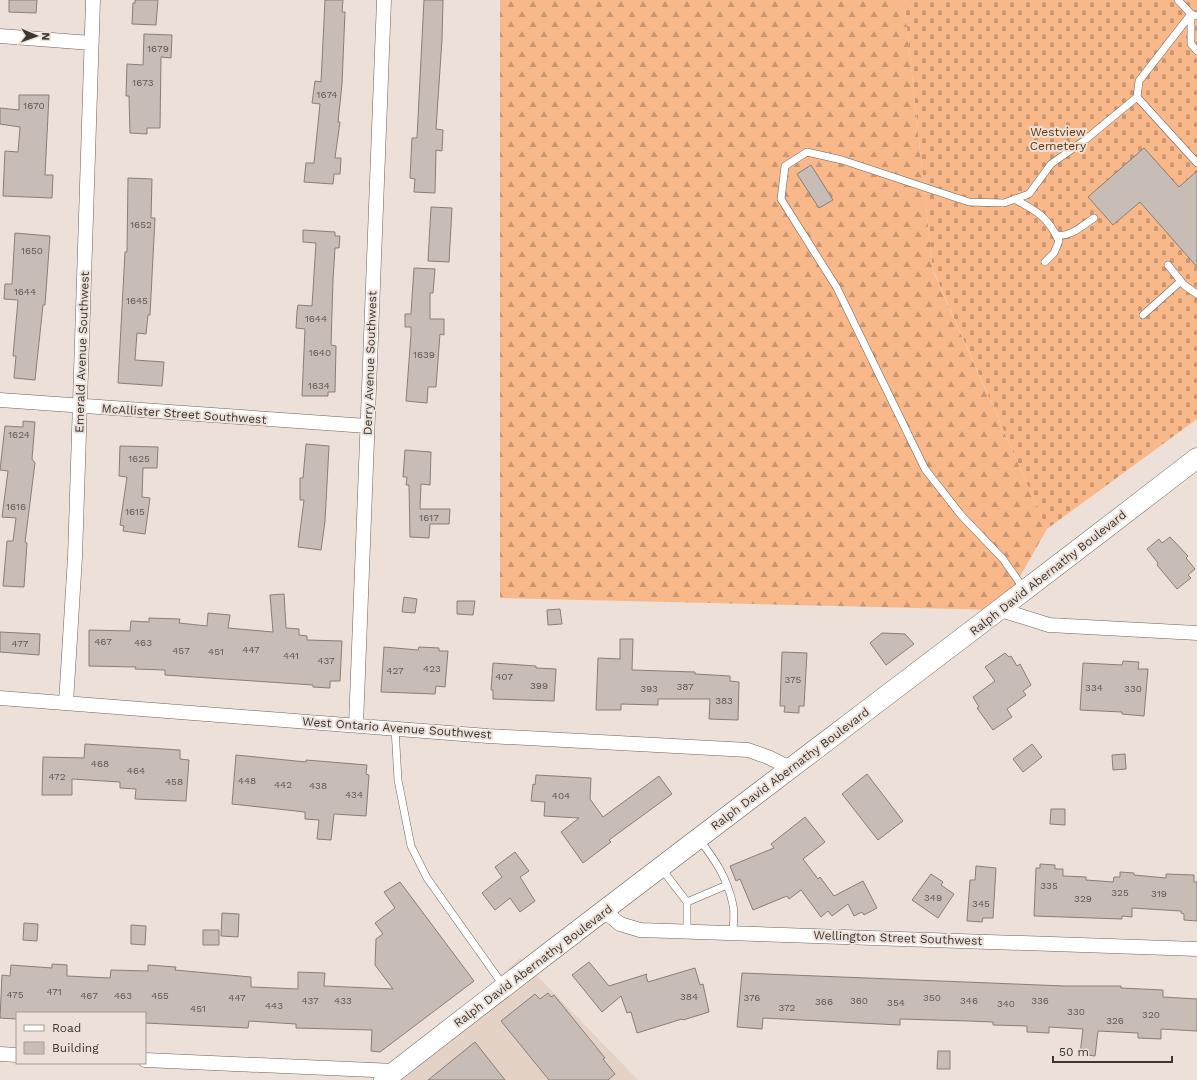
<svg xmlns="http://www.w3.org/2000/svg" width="1197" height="1080" font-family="'Work Sans',sans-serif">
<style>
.built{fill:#e5d2c6}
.forest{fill:url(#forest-firs)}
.cemetery{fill:url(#cemetery-stones)}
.building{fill:#c8bdb6;stroke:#897e77}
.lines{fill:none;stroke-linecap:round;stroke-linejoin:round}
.service-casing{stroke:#6d635d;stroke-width:8}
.minor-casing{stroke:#6d635d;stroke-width:15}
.secondary-casing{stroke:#6d635d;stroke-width:21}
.service{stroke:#fff;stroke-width:7}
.minor{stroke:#fff;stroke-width:14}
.secondary{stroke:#fff;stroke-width:20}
.labels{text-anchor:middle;stroke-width:4;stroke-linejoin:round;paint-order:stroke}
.number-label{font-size:10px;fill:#5e5853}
.park-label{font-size:12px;fill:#67370c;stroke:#ece0d8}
.street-label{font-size:12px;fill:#3a3632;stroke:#ece0d8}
</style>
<defs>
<pattern id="forest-firs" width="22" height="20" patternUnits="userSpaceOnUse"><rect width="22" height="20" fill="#f8b889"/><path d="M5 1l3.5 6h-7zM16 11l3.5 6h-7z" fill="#ca9671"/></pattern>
<pattern id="cemetery-stones" width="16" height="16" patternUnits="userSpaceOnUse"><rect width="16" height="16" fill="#f8b889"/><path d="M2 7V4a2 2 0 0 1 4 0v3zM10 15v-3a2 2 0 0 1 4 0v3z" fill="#ca9671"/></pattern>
</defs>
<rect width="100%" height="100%" fill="#ece0d8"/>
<path class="built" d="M520,958L638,1080H384Z"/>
<path class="forest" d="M500,0H904L933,271L1047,529L1001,610L500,598Z"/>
<path class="cemetery" d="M904,0H1197V419L1047,529L933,270Z"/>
<path class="building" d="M9,0H37L36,13L9,12Z
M135,0H158L156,25L132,24L133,3H135Z
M325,0H343L342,12H345L342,84L338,122H340L335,158H341L340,174H334L333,184L304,182L306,163H314L320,104L312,103L315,81L321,82Z
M424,0H443L442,39L436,129L443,130L442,151L436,150L435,193L414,192L415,179L410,178L412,138H417Z
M144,34L172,35L171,58L161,57L160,128H147V134L130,133L129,96H126L127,64L143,65Z
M19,95H49L45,175H53L52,198L3,196L5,151L18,152L20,127L0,124V108L19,110Z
M1144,148L1179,187L1197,171V267L1140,202L1113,225L1088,197Z
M811,165L833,200L819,208L797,174Z
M128,178L152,179L151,218H155L150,315H148L146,334L137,333L135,360L164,362L162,386L118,383L125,252H127Z
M431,207L452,208L449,262L428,261Z
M303,230L335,232V236H340L339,248H335L333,279L331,345L336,346L335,392H328V396H302L305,329L296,328L297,311L298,305L312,306L316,243L303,242Z
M15,233L50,236L45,305H43L35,380L14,378L16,356H13L18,300L4,299L5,284H12Z
M414,268L435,269L433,293H430V319H444V335L440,334L436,387H428L427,403L406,401L411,334V327H405V314H411Z
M23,421L35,422L32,459L35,463L25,542L27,543L24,587L3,586L7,541H13L16,518L2,517L8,471L0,470L5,426L23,427Z
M306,444L329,446L325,521L321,550L298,547L304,500H300V478H303Z
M120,446L158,447L157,468H143L142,497L150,498L145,534L123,531L124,526L120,525L127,477L119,476Z
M405,450L431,452L430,485L421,484L420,509H450L449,524H430L429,538L410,537L409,485H406L407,477H403Z
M1170,537L1188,556L1186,558L1195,569L1188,575L1191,578L1177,589L1157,565L1158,563L1147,549L1159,539L1162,543Z
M284,594L286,628L299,629V635L307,636V640L342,641L340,681H330V688L313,687V685L165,675V670L135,669L136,667L89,666V630L130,631L131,621L149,622V618L180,619L179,623L207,626L208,613L230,615L228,628L273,632L270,595Z
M404,597L417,599L415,613L402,612Z
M457,601H475L473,615L457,614Z
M560,609L562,624L548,625L547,610Z
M0,632L40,634L39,655L0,652Z
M882,633L905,634L914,644L886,665L870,643Z
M620,639H633L632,670L695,672V674L730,676V681L739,682L738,720L709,719L710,699H658V705L621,704V710H596L598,658L620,659Z
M384,647L418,650L419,647L439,648V651H448L445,687L436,686L435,694L381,692Z
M782,652L807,653L804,706H799V713L784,712L785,706H780Z
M1005,653L1009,657L1011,656L1017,666L1020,664L1031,685L1023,691L1026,695L1007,709L1012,717L993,730L977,708L979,707L973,697L995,681L985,667Z
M1123,661L1139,662L1138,669H1148L1144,716L1122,714V712L1080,710L1083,663L1122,665Z
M493,663L536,666V668L556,669L554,701L493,699V690H491Z
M85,744L180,750V759L189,760L186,801L135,799L136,789L120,788V782L72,779V795H42L43,757L84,758Z
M1032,744L1042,757L1023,772L1013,759Z
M1125,754L1126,769L1113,770L1112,755Z
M236,755L306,762V760L367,765L366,774L369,775L366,816L334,814L331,840L317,839L319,820L305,819V812L232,804Z
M867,774L903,821L878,840L842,794Z
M536,775L591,778L590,799L603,817L659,776L672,794L609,840L611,842L583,863L561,832L579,818L544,816L545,802L531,801L533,784L535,785Z
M1051,809H1065V825L1050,824Z
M805,817L825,842L803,859L818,879L820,877L834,896L863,881L877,908L864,915L862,912L854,916L848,904L832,916L828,911L821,917L801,890L789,899L787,896L753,910L740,879L736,881L730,866L774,848L771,844Z
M515,852L529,871L520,877L535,901L520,912L510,898L495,910L482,893L502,877L495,867Z
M1040,864L1055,865V869H1063V876L1086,877V880L1113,882L1114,877H1120V872L1134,873V875L1166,878V874L1194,875V882H1197V921L1184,920V914L1181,913V911L1132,908V917L1122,916V919L1034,916L1036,868H1040Z
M976,866L996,868L993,918H983L982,922L967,921L970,880H975Z
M931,874L943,882L941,885L954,894L938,918L912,900Z
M400,882L474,981L380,1052L371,1051L372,1030L296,1028V1024L249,1021L248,1028L145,1023L146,1013H17V1019L0,1018L2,975L10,976L11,965L52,968V964L67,965V976L110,978L111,970L148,971V965L176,967L175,970L251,977V987L298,989V972L325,973L324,986L393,989L375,965L376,939L383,934L375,923L395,908L384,892Z
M222,913L239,914L238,937L221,936Z
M24,923L38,924L37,941L23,940Z
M131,925L146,926L145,945L131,944Z
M203,930H219V945H203Z
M589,962L609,986L647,974L646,976L648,982L695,968L700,985L703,984L709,1012L683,1020L682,1019L637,1033L631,1012L627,1013L621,996L602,1012L572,975Z
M742,973L1064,986H1121V988L1163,990V997L1197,999V1031L1161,1029V1039L1138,1038V1033L1098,1031L1095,1056L1080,1054L1083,1029L1049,1027V1033L1027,1032V1026L993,1025V1022L969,1021L900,1019V1025L763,1018L762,1029L737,1027Z
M548,993L551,997L554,995L605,1058L603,1059L615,1074L608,1080H549L501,1021L535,994L540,999Z
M475,1042L505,1080H428Z
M938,1051H950V1069H937Z"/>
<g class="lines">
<defs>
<path id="service" d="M1178,0L1191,14L1139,81L1137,97L1197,163
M1197,16L1191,14V44L1197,51
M1014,199C1037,211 1048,217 1059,241L1054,253L1045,262
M1056,235C1070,238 1083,225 1094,218
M1168,265L1184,285L1197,294
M1143,315L1181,281
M1024,589L1003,559L961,515L925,469L837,288L781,199L785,166L807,152L842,160L969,202L1004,203L1029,194L1051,164L1085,140L1137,97
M395,728L398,780L411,846L427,878L503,985
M699,839C715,860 727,877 733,905C735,913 733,924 733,933
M661,868L687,902V931
M687,902L727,885"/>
<path id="minor" d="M0,36L91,43
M0,400L367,426
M1001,610L1049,625L1197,633
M0,698L488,736L748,750L768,757L790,768
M66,703L75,557L93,0
M356,725L384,0
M604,911L620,924L640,930L1197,949
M0,1054L17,1055
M145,1060L395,1071"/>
<path id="secondary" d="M384,1080C653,870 927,667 1197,458"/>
</defs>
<use href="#service" class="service-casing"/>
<use href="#minor" class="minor-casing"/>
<use href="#secondary" class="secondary-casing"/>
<use href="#service" class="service"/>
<use href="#minor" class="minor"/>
<use href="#secondary" class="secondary"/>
</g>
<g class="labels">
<g class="number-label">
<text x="158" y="52">1679</text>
<text x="143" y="86">1673</text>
<text x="327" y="98">1674</text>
<text x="34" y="109">1670</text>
<text x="141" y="228">1652</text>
<text x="32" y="254">1650</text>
<text x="25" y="295">1644</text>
<text x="137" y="304">1645</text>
<text x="316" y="322">1644</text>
<text x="320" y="356">1640</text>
<text x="424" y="358">1639</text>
<text x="319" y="389">1634</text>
<text x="19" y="438">1624</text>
<text x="139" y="462">1625</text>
<text x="16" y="510">1616</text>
<text x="135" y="515">1615</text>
<text x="429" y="521">1617</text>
<text x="103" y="645">467</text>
<text x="143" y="646">463</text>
<text x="20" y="647">477</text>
<text x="251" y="653">447</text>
<text x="181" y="654">457</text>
<text x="216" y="655">451</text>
<text x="291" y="659">441</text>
<text x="326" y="664">437</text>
<text x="432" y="672">423</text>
<text x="395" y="674">427</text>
<text x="504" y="680">407</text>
<text x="793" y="683">375</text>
<text x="539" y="689">399</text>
<text x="685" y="690">387</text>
<text x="1094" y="691">334</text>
<text x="649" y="692">393</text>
<text x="1133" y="692">330</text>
<text x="724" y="704">383</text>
<text x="100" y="767">468</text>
<text x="136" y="774">464</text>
<text x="57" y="780">472</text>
<text x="247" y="784">448</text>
<text x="174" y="785">458</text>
<text x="283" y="788">442</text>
<text x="318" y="789">438</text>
<text x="354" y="798">434</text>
<text x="561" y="799">404</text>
<text x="1049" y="889">335</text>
<text x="1120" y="896">325</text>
<text x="1159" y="897">319</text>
<text x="933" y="901">349</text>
<text x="1083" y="902">329</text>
<text x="981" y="907">345</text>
<text x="54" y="995">471</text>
<text x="15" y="998">475</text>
<text x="89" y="999">467</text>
<text x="123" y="999">463</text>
<text x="160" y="999">455</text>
<text x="689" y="1000">384</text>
<text x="237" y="1001">447</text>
<text x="752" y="1001">376</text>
<text x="932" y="1001">350</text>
<text x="310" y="1004">437</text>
<text x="343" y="1004">433</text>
<text x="859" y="1004">360</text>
<text x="969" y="1004">346</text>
<text x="1040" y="1004">336</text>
<text x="824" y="1005">366</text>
<text x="896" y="1006">354</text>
<text x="1006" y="1007">340</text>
<text x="274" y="1009">443</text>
<text x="787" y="1011">372</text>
<text x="198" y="1012">451</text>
<text x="1076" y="1015">330</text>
<text x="1151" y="1018">320</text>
<text x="1115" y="1024">326</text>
</g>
<g class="park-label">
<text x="1058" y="136">Westview<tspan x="1058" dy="14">Cemetery</tspan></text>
</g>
<g class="street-label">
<text transform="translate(82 352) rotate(-88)" y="4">Emerald Avenue Southwest</text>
<text transform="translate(370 363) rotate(-88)" y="4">Derry Avenue Southwest</text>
<text transform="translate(184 414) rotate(4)" y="4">McAllister Street Southwest</text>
<text transform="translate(1048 573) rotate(-38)" y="4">Ralph David Abernathy Boulevard</text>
<text transform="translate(397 728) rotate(4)" y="4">West Ontario Avenue Southwest</text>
<text transform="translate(790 769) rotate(-37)" y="4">Ralph David Abernathy Boulevard</text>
<text transform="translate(898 938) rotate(2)" y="4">Wellington Street Southwest</text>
<text transform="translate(533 966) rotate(-37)" y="4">Ralph David Abernathy Boulevard</text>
</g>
</g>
<rect x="16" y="1012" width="130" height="52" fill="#ece0d8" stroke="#a59c96"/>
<rect x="24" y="1025" width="20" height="6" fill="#ffffff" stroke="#a59c96"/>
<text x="52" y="1032" font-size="12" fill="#3a3632">Road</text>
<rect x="24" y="1042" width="20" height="12" fill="#c8bdb6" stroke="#a59c96"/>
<text x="52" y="1052" font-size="12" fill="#3a3632">Building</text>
<g transform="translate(36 36) rotate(92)" stroke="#ece0d8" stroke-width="3" paint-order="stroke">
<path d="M0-3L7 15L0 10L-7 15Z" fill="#3a3632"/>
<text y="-6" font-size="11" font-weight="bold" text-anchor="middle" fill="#3a3632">N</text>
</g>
<path d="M1053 1056v6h119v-6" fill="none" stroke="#3a3632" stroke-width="2"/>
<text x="1059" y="1056" font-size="12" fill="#3a3632" stroke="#ece0d8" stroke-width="3" paint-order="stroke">50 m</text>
</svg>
